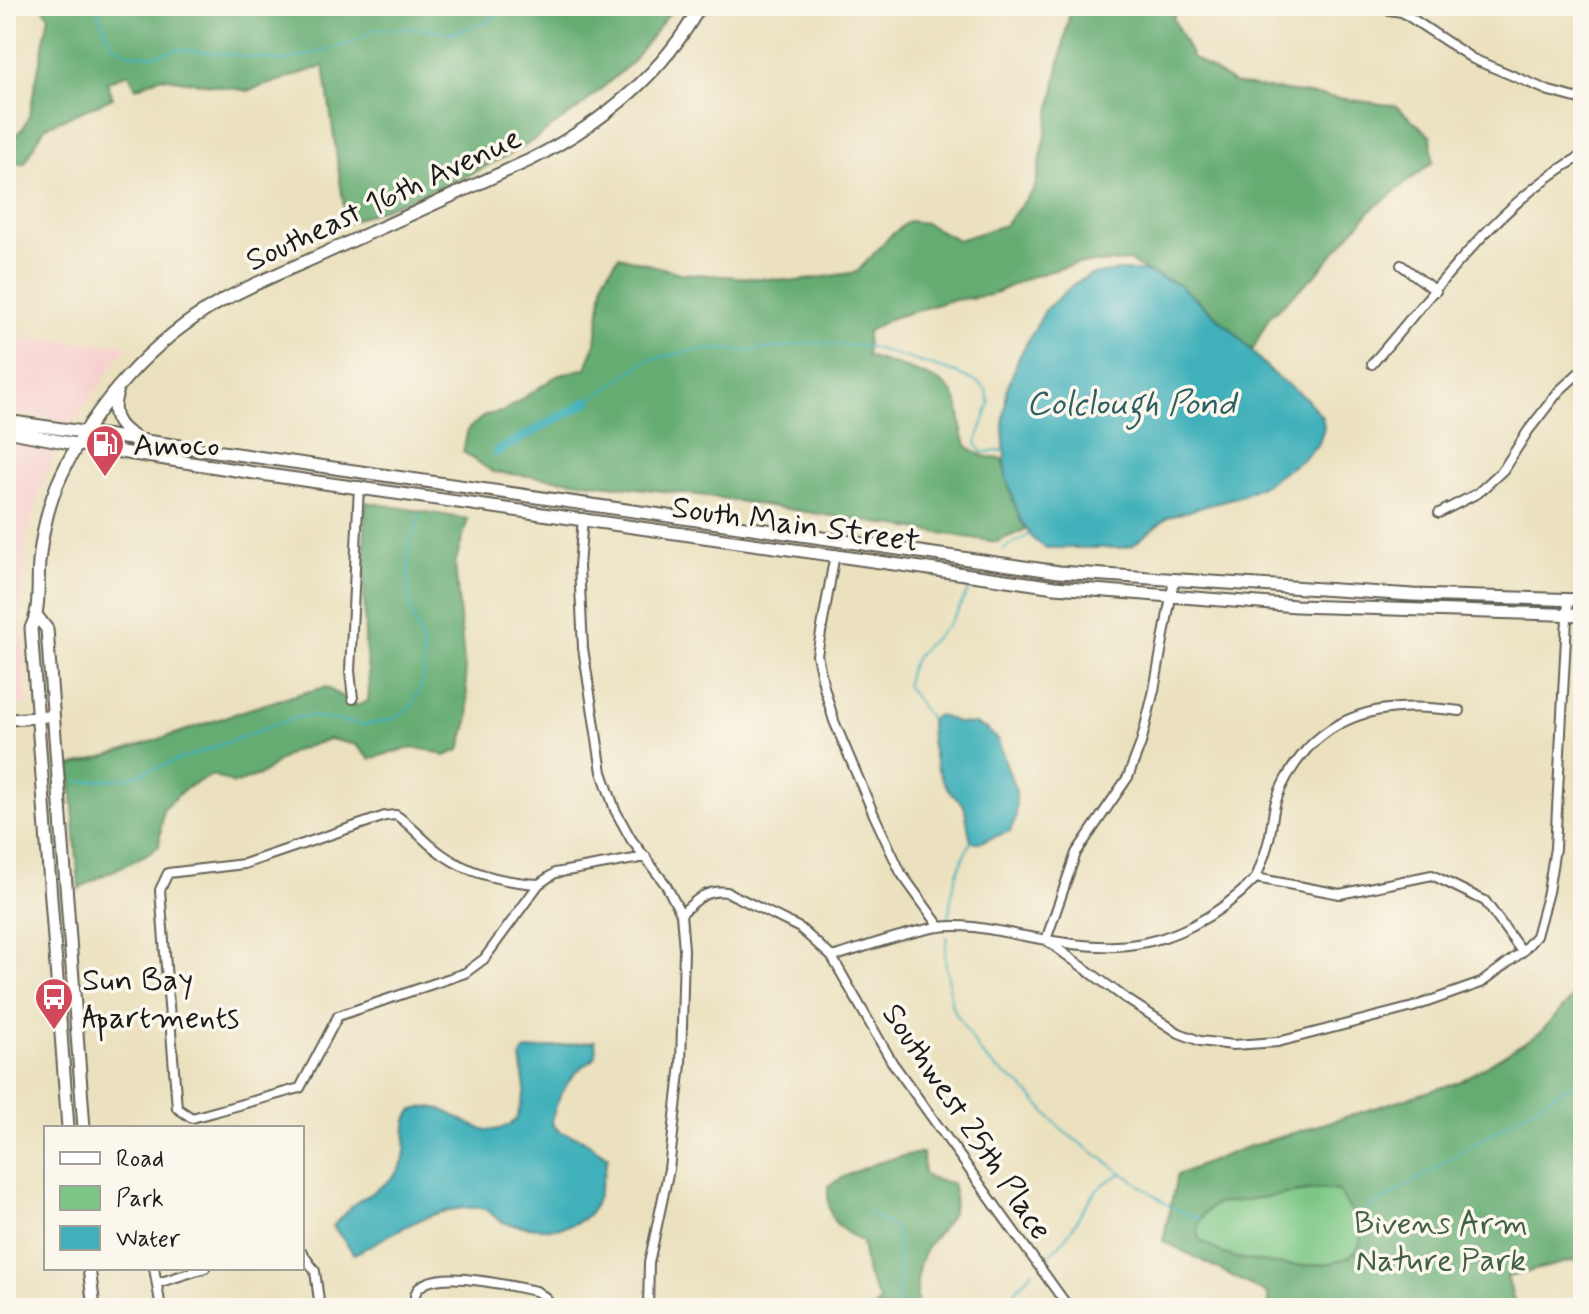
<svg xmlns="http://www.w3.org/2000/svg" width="1589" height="1314" font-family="Mynerve,sans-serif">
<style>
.built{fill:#f7d0cf}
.green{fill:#7cc785;stroke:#4c7250;stroke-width:2}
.forest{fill:#65ac72;stroke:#406447;stroke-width:2;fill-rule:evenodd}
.water{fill:#40b0ba;stroke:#2e666b;stroke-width:2}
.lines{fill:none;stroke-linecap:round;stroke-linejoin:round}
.stream{stroke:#40b0ba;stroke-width:2}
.canal{stroke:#40b0ba;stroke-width:9}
.minor-casing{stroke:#646155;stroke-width:12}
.tertiary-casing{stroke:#646155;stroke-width:14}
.secondary-casing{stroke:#646155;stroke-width:15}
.minor{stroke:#fff;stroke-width:8}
.tertiary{stroke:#fff;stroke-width:10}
.secondary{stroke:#fff;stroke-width:11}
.labels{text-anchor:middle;stroke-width:7;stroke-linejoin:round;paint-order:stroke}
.street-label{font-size:32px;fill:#1c1c1c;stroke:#fbf7ec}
.poi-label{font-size:32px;fill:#1c1c1c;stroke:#fbf7ec;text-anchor:start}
.park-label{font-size:32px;fill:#426046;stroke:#fbf7ec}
.water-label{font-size:34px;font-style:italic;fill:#2c5f63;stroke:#fbf7ec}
</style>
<rect width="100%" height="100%" fill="#fbf7ec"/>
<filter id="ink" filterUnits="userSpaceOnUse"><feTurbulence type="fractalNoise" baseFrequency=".0125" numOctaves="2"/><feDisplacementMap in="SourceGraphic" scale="16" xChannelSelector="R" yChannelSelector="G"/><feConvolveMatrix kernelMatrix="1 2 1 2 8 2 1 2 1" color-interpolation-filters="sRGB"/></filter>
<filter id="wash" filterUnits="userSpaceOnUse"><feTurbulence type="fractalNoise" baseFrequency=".006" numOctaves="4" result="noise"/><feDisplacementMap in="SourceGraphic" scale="32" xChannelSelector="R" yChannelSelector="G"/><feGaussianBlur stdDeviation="1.8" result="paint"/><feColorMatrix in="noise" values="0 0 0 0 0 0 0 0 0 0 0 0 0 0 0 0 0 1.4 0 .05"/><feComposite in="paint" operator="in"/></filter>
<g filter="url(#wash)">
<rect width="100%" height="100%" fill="#ebe1bf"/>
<path class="built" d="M6,337L127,345L74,422L6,411Z
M6,443L48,450L54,456L39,494L26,542L20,611L27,704L6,706Z"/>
<path class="green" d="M1321,1189L1338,1190L1583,1258L1507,1277L1516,1308L1277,1289L1184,1250L1207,1209L1217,1204Z"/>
<path class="forest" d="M42,6H675L631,63L578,109L522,148L463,178L346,223L324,66L248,91L161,77L136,88L129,73L107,82L113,98L45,127L25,163L6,165V132L17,134L24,127L29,116L49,16Z
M1071,6H1178L1173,18L1192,57L1235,84L1396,106L1431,136L1433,162L1370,211L1317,273L1270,316L1252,351C1230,328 1207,306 1181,287C1165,276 1146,274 1130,261L1076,264L1027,278L991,295L948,301L892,318L867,332V356C886,363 929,373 944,385C979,410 937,455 1003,459C1007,482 1013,509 1026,529L997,542L699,495L493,472L463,452L468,429L485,415L502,412L557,376L586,368L596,342L604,278L619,256L680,273L797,281L857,272L891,235L909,221L925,223L958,240L1005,225L1035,188Z
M6,290C20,315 19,324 6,349Z
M366,502L468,519L455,564L469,717L460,750L445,756C414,742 401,750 370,759L356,745L330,739L291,752L262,774L234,784L213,775L187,787L163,809L159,846C135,865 104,871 79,889L70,766C157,744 239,708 326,687L357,706L368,701C371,678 366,662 365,639C364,593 363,548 366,502Z
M1583,986V1258L1507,1277L1516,1308H1269L1268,1294L1163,1241L1177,1175L1241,1149L1459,1082L1540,1033ZM1322,1189L1338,1191C1346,1202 1363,1228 1360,1242C1353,1278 1253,1264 1227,1255C1218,1251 1208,1245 1200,1240C1194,1223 1203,1211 1217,1204Z
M923,1153L924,1174L932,1179L952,1183C962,1218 940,1225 925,1251C915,1267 917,1290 917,1308H873L880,1301L867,1275L862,1242C834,1225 827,1221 828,1186C857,1168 889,1157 923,1153Z"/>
<path class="water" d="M1117,271H1143L1179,285L1232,330L1272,373L1306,398L1322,417L1324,427L1319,443L1303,459L1267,483L1243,495L1168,517L1132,546L1119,548H1046L1033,539L1020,519L1006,477L1003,427L1007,389L1019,357L1046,309L1075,283L1091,275Z
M939,715L959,723L974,724L987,729L998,741L1016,792V817L1010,831L981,842H971L964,805C937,785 930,751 930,719Z
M595,1041C595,1044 597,1051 596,1054C595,1061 587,1063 582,1067C567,1079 554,1103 552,1123C559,1135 569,1133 580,1138C590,1142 596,1152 608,1156C604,1171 601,1189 595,1204C581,1236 533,1229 506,1223C495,1221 491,1209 480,1208C435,1204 392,1235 354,1254L333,1226C340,1219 346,1210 355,1204C369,1193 389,1185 399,1169C412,1149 399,1126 412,1111C453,1092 474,1153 516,1120L525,1091L521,1056L524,1051Z"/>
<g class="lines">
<path class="stream" d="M95,6L112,44L128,53L151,56L178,49L286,61L351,43L376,29L415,28L454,33L486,22L511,6
M589,401L647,360L702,349L752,351L818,342L874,348L956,373L979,383L986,390L990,403L976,443L981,452L1003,451
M1003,549L1030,534
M930,719L906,685C911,649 933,645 952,619C960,609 965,596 971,585
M77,782L129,778L294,718L310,716L363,725L393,719L412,706L424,679L423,642L410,611L408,575L410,542L421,515
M949,919C950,893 958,865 971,842
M947,937L945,957L952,1007L980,1052L998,1070L1021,1085L1063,1131L1171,1207L1200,1219
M868,1212L896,1229L900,1275L897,1308
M1353,1219L1583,1077
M1043,1261C1054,1251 1064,1241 1072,1228C1089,1201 1092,1187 1123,1173
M1013,1293L1033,1271"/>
<path class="canal" d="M496,452L589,401"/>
</g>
</g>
<g filter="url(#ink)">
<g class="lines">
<defs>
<path id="minor" d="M1364,6L1402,12L1473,59L1549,91L1583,100
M1401,265L1436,291
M1372,364C1435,292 1499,201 1583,155
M1439,513L1478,493L1503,470L1528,431L1559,391L1583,369
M583,518L579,566L583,648L602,772L615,810L631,839L666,885L681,914L684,949L681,1064L669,1169L649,1263L648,1308
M835,554L817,655L824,687L834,721L874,815L901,873L940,927
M1174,580L1154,690L1141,743L1128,777L1076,853L1046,940L1125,998L1179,1033L1200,1041L1233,1045L1278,1042L1413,1007L1481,983L1522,952L1536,936L1548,892L1555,848L1568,599
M353,699L350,671L359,486
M1256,878C1260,867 1265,855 1268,843C1272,830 1272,815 1276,801C1282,782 1294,764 1307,749C1348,705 1404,703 1460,711
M539,884C501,882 464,873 434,848C421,838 410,824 396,815L385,816L244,864L168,873L160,890L177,1108L192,1118L300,1088L338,1016L465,973L484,959L539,884L555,873L646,857
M681,914C696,900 706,889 727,892L800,928L832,957L892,1062L1069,1308
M832,957C866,947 905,932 939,927C967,923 997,931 1024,936C1054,941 1086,948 1116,946C1170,944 1219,916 1256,878L1340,894L1432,875L1485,901L1522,952
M302,1253L315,1271L320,1308
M154,1268L161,1308
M158,1283L205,1268
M415,1308C415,1306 415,1297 415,1295C424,1263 513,1287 536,1291L546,1298L552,1308"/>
<path id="tertiary" d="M6,720L53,716"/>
<path id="secondary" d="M117,392C110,413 116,426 135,437
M6,421L1059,572L1413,595L1583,600
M6,431L102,449L261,474L1055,587L1296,606L1583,615
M37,616L47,629L84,1128
M68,1128L31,628C41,608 37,584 39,562C42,532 49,501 62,474C95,404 152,340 220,302C257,281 298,266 336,248C401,219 465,190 530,160C599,125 662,76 700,6
M89,1268L94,1308"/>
</defs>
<use href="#minor" class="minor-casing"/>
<use href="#tertiary" class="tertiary-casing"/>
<use href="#secondary" class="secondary-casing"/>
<use href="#minor" class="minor"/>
<use href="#tertiary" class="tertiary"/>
<use href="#secondary" class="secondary"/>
</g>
</g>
<defs>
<symbol id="fuel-pin" viewBox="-11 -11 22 30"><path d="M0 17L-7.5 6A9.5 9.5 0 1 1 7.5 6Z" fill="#d1495b" stroke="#fbf7ec"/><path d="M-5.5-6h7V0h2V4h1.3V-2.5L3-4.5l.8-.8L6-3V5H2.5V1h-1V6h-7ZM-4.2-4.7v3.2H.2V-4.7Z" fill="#fff"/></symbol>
<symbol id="bus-pin" viewBox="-11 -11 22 30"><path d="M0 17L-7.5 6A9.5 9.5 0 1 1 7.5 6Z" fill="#d1495b" stroke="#fbf7ec"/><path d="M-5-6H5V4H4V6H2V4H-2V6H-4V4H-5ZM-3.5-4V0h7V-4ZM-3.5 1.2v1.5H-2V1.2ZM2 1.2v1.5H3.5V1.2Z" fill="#fff"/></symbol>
</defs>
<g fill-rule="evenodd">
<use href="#fuel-pin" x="83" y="422" width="44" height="60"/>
<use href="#bus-pin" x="32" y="975" width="44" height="60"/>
</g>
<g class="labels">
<g class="street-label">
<text transform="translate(383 198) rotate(-25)" y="11">Southeast 16th Avenue</text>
<text transform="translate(796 523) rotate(8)" y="11">South Main Street</text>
<text transform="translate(968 1121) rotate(56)" y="11">Southwest 25th Place</text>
</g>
<g class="poi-label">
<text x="133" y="455">Amoco</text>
<text x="82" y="990">Sun Bay<tspan x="82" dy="37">Apartments</tspan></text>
</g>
<g class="park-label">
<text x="1441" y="1233">Bivens Arm<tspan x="1441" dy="37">Nature Park</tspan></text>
</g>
<g class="water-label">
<text x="1131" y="414">Colclough Pond</text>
</g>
</g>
<rect width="1589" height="1314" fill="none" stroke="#fbf7ec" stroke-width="32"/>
<rect x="44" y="1126" width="260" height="144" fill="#fbf7ec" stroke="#a29f99" stroke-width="2"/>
<rect x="60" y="1152" width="40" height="12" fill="#ffffff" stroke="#a29f99" stroke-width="2"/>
<text x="116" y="1166" font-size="24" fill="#1c1c1c">Road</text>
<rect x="60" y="1186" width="40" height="24" fill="#7cc785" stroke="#a29f99" stroke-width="2"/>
<text x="116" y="1206" font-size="24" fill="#1c1c1c">Park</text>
<rect x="60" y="1226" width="40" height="24" fill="#40b0ba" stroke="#a29f99" stroke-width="2"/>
<text x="116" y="1246" font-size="24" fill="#1c1c1c">Water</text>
</svg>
